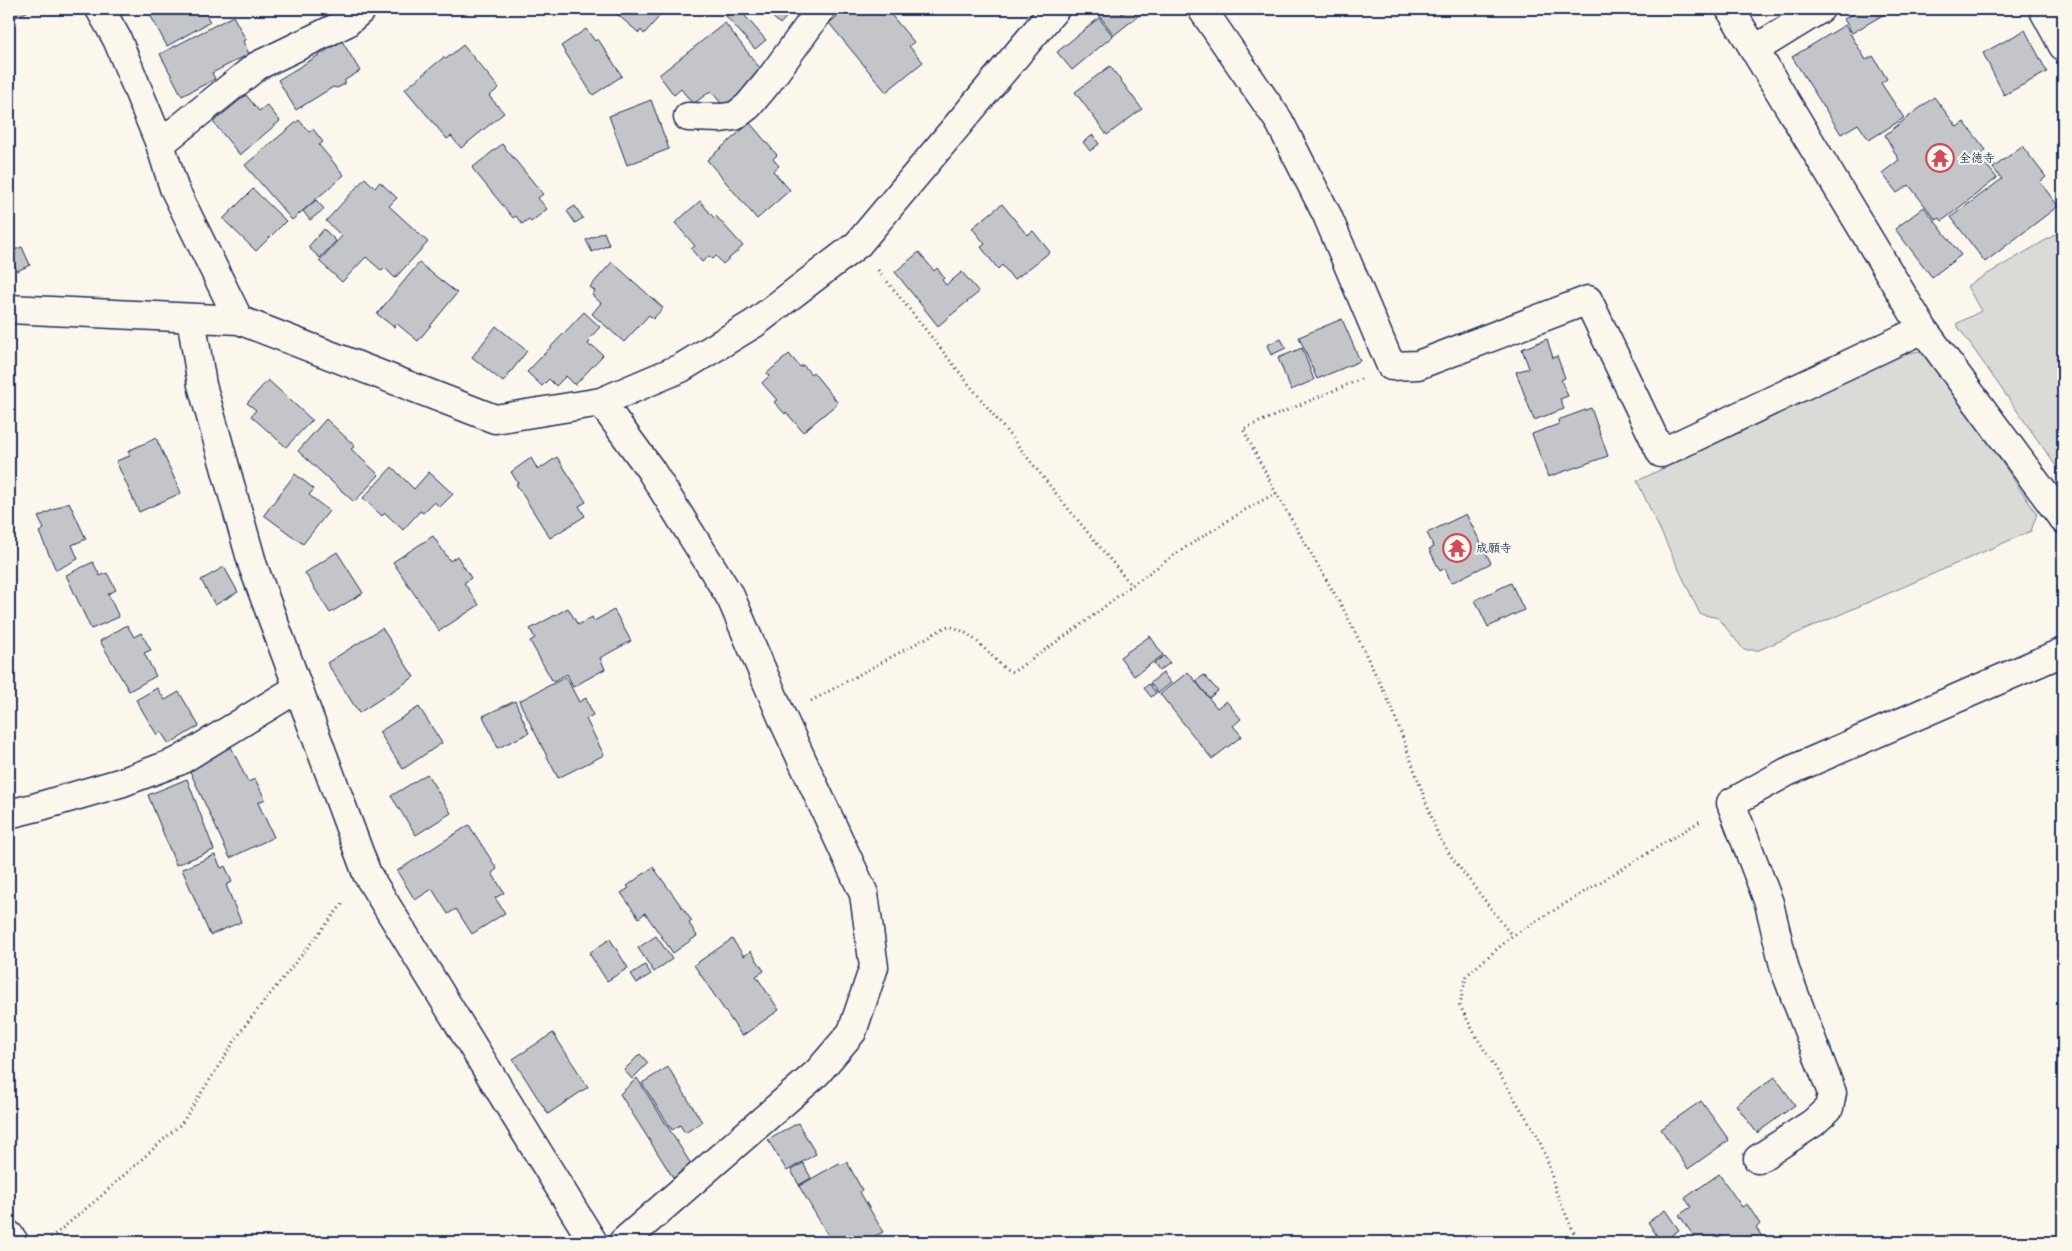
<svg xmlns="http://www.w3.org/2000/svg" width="2072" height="1251" font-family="'Playpen Sans','Klee One',sans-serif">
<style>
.green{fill:#dadad7;stroke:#7a849a}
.building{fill:#c3c5c9;stroke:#1b2f5e}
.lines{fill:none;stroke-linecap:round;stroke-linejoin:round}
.minor-casing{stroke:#1b2f5e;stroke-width:31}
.path{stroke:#1b2f5e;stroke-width:3;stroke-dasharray:1 4;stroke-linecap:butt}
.minor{stroke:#fbf7ec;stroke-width:28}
.labels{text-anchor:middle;stroke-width:4;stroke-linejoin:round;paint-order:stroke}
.poi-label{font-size:12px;font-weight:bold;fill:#1b2f5e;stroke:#fbf7ec;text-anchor:start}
</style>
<rect width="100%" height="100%" fill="#fbf7ec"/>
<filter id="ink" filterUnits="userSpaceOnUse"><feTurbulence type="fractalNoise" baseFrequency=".02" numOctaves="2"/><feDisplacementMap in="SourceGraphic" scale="10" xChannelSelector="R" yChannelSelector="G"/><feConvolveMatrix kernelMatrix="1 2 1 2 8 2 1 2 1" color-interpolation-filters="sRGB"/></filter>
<g filter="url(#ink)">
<path class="green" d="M2063,230V476L1956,324L1981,311L1967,286Z
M1926,350L2037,514L2031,531L1759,650H1744L1718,618L1700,614L1637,481L1902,354Z"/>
<path class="building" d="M9,9H32L9,21Z
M147,9H203L210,22L167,46Z
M611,9H663L665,10L644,34L641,30L639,33Z
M734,9H739L766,40L755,49L726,16Z
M764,9H794L780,24Z
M846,9H886L914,42L909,46L923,62L886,92L829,23Z
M1097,9H1118L1122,14L1128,9H1147L1114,35L1095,10Z
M1861,9H1893L1852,33L1844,19Z
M233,16L246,40L243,41L249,54L212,73L215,79L182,96L160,54Z
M1099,18L1113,36L1072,70L1057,52Z
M725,23L766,76L725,108L711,91L693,104L681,89L674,95L659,75Z
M1845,25L1866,60L1873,56L1887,79L1881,83L1904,118L1869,140L1858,124L1841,134L1792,57Z
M586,29L595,41L598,39L622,76L593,95L561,46Z
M2025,30L2047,72L2004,95L1983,53Z
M342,41L360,71L345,80V84L337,88L333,87L296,110L278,80Z
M463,45L499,88L489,96L504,113L461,148L451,136L447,139L405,89L444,57L446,59Z
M1110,66L1142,109L1107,135L1075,92Z
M246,95L259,111L267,105L280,121L240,155L213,122Z
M1934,97L1957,127L1964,122L1986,150L1979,156L1997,178L1942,221L1940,218L1936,220L1909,185L1897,193L1882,173L1899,160L1885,135Z
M651,100L669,149L627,165L609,116Z
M299,120L309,132L313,129L323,142L319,145L344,175L292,220L245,165Z
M750,123L777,155L773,159L779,166L773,171L790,190L757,219L707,160Z
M1093,135L1099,144L1090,151L1083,142Z
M502,144L543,194L538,198L547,209L531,222L529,219L522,224L516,216L513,218L472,168Z
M2022,146L2046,177L2040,182L2058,206L1985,262L1951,217L2002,179L1993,168Z
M365,178L375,188L380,182L397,198L389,206L428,242L395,278L385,268L382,271L366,257L342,282L319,261L342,236L326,221Z
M253,189L286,221L256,251L223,219Z
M316,200L324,209L310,220L303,211Z
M700,201L714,218L716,216L743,246L723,264L716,256L713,259L709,256L702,262L691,249L695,246L675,223Z
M1002,204L1027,235L1033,231L1050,252L1014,280L1002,265L998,269L981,247L985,244L972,228Z
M575,206L583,218L575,223L567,211Z
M1924,207L1961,255L1932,277L1895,229Z
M324,229L336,241L320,258L308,247Z
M604,232L609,245L592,252L586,240Z
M22,247L30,265L17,271L9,252Z
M919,252L934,271L937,268L944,278L942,280L946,285L962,272L979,292L938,326L895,272Z
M612,262L663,308L653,319L649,315L624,342L592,314L601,303L592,295L595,291L590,287Z
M419,263L457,293L418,341L396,323L394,327L377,314Z
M584,312L600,327L588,340L590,342L588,344L591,347L593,346L603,355L575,385L566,376L556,386L549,379L542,386L527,372Z
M1342,319L1360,361L1317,379L1299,337Z
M496,326L527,351L503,382L472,357Z
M1281,339L1286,348L1271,355L1267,345Z
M1547,339L1553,358L1557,356L1565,378L1561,380L1568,396L1560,399L1564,409L1534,420L1516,372L1529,368L1522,349Z
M1302,348L1314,380L1291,390L1278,358Z
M789,354L800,367L803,365L811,374L813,372L838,403L803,432L786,412L785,414L774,402L777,400L762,383L769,376L767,373Z
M268,380L312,420L286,447L251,416L256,410L247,403Z
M1591,408L1608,456L1548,477L1532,434L1559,424L1558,420Z
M326,419L355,446L351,449L379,475L354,502L298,451Z
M156,438L181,493L139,512L116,461L130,456L128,451Z
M557,457L586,502L579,506L585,516L550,538L516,484L518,483L511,472L531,458L538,470Z
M392,467L414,489L429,472L453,494L440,507L434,502L423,513L420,511L403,530L385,513L382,516L363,498Z
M295,474L314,489L309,495L329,511L303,544L264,515Z
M69,502L86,539L72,545L78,559L56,570L39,532L44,529L38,517Z
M1466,514L1491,563L1451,583L1445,568L1440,571L1429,549L1434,547L1427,533Z
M433,536L450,561L457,556L471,578L464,583L479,605L439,631L393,562Z
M337,552L363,593L330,613L305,573Z
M93,562L100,576L107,573L116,590L108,594L119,617L91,629L66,575Z
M224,567L238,592L215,605L201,580Z
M1511,583L1524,610L1488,627L1475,600Z
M568,608L578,625L592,617L594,621L614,610L631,641L600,658L605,669L573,687L567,674L553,682L530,641L535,638L530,629Z
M127,625L134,637L141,633L151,650L144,653L156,676L129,691L100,641Z
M382,628L414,677L359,713L327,663Z
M1150,636L1163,655L1134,676L1120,657Z
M1164,656L1170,663L1159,671L1154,663Z
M1188,672L1217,708L1226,701L1241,719L1233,726L1242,736L1212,759L1160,694Z
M1163,673L1171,683L1158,693L1150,683Z
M1204,675L1218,691L1209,698L1196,681Z
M566,677L579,702L586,698L593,715L586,719L604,755L558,778L519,701Z
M1149,684L1156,693L1151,697L1144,688Z
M157,688L165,700L179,692L199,726L169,744L161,732L157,735L136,700Z
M515,701L529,733L498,748L483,716Z
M419,707L442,743L403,769L379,732Z
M231,747L248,782L255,779L265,799L258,803L274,837L230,858L188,767Z
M427,774L451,813L416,835L391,796Z
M187,779L214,850L176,865L148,795Z
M469,825L497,869L492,873L504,893L495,898L505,913L472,934L456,909L448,914L432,889L415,900L397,871Z
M215,855L221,868L225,866L232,882L226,885L241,922L210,935L182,869Z
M653,867L692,921L689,923L697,936L673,953L645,913L639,918L621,893L629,888L627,886Z
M656,936L672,959L654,972L638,948Z
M610,939L628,968L607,981L589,953Z
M732,939L744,956L751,951L764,971L756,976L779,1010L742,1036L694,965Z
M645,965L651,974L637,983L631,974Z
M553,1033L588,1087L548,1114L513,1059Z
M640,1054L648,1063L632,1079L624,1070Z
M668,1067L702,1122L685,1133L680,1125L672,1130L642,1083Z
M1775,1077L1795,1105L1757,1133L1736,1105Z
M637,1078L691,1164L674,1179L620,1094Z
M1701,1101L1729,1140L1688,1169L1661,1129Z
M798,1123L816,1154L787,1171L768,1140Z
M847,1162L862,1190L860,1192L883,1232L864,1242H832L799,1186L839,1163L841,1165Z
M803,1163L811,1178L799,1185L791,1170Z
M1719,1174L1742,1207L1747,1204L1760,1224L1756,1228L1766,1242H1698L1679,1215L1691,1207L1685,1198Z
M1665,1210L1679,1230L1661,1242L1648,1222Z"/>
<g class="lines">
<defs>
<path id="minor" d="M100,9L117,39L160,144L174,188L239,320
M1202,9L1279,121L1327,215L1391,366L1418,365L1588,300L1661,453L1923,329
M1730,9L1923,329L2063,519
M2043,9L2063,46
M1754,50L1820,9
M688,117L721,118L735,116L748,106L768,82L821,9
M160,144L257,66L346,23L362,9
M9,309L239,320L495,419L601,402L681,368L755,323L858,244L1055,9
M191,318L202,385L253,566L367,874L593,1242
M601,402L650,469L731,598L782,717L864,894L874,967L852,1032L817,1073L623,1242
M9,814L37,807L123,782L179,761L298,688
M1758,1159L1813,1123L1829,1108L1832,1093L1785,970L1769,903L1731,803L1787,772L2063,652
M9,1235L14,1242"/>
</defs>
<use href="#minor" class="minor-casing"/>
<path class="path" d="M878,270L1062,501L1131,585
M1361,379L1243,429L1276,493L1345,612L1392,708L1438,835L1450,855L1512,936
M811,701L948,626C963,629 974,638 985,649C994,657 1001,669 1013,672L1085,622L1132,585L1183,549L1245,510L1276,493
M47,1241L100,1197L182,1123L243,1028L344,902
M1578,1242L1556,1192L1547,1159L1537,1135L1477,1038L1460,1006L1463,989L1467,975L1512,936L1702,820"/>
<use href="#minor" class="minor"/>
</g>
</g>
<defs>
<symbol id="temple-ring" viewBox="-11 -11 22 22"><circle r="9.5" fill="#fbf7ec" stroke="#d1495b" stroke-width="1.5"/><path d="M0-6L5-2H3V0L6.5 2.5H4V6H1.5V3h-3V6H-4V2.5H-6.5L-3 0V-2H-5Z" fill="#d1495b"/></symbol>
</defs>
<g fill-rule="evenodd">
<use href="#temple-ring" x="1924" y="142" width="32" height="32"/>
<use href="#temple-ring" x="1441" y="532" width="32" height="32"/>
</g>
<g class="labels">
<g class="poi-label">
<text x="1959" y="162">全徳寺</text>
<text x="1476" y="552">成願寺</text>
</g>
</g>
<rect width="2072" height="1251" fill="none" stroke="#fbf7ec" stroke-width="30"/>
<rect x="15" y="15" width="2042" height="1221" fill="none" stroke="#1b2f5e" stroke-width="2" filter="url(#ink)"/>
</svg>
